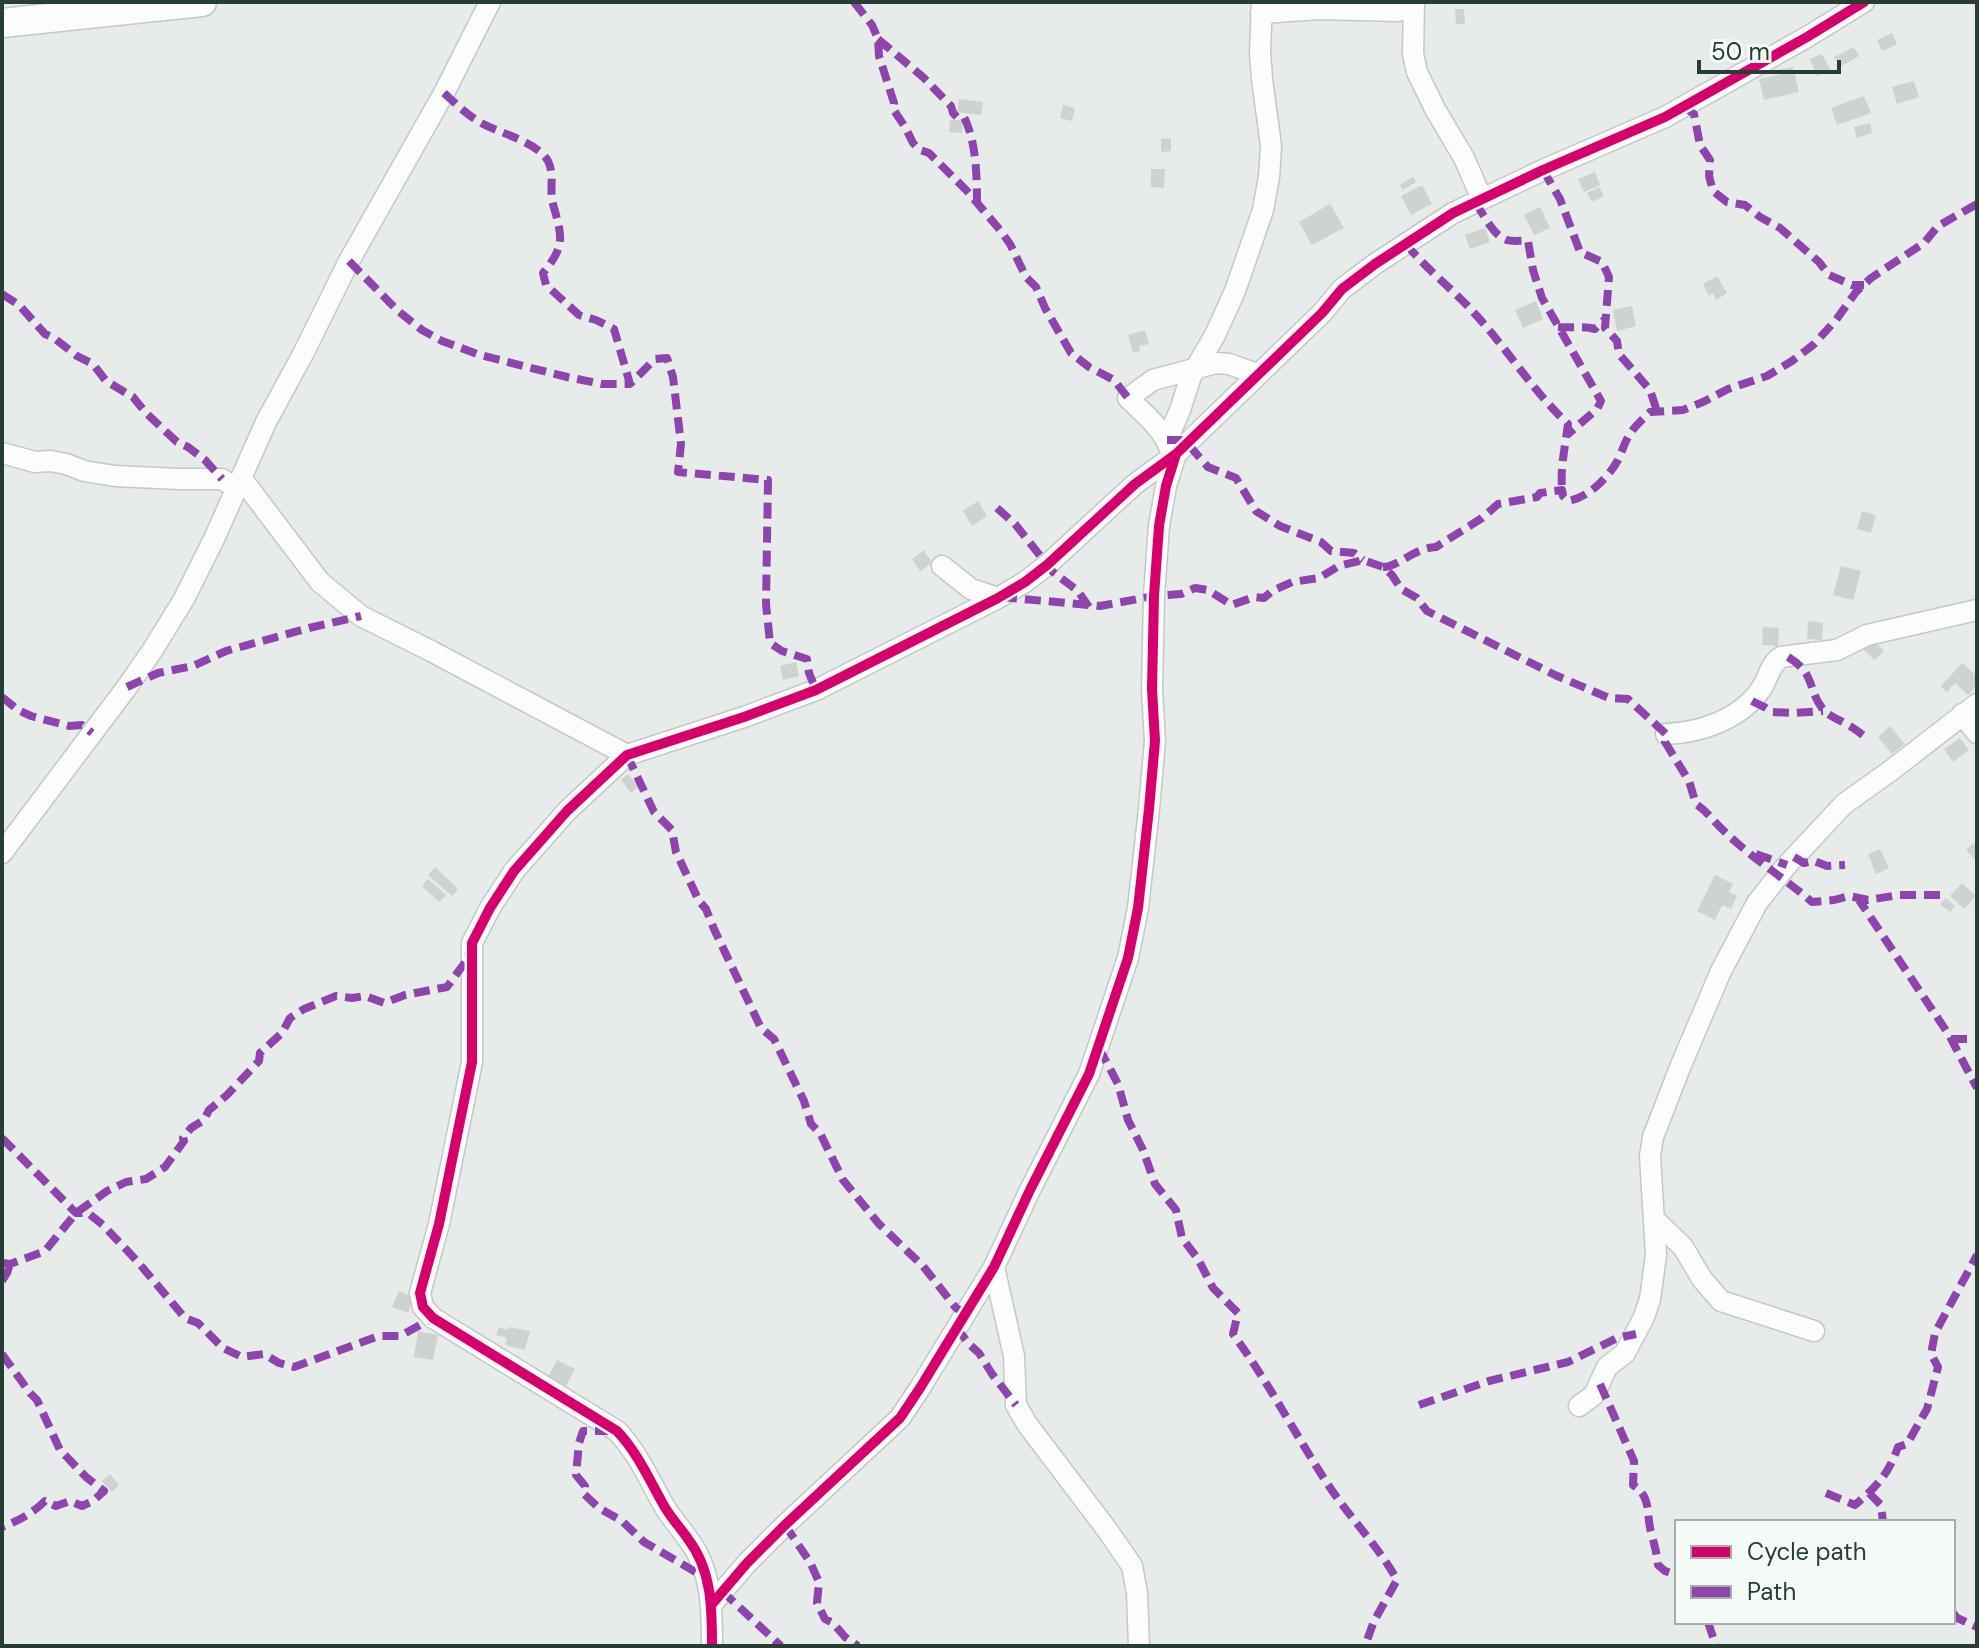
<svg xmlns="http://www.w3.org/2000/svg" width="1979" height="1648" font-family="'DM Sans',sans-serif">
<style>
.building{fill:#ced3d0}
.lines{fill:none;stroke-linecap:round;stroke-linejoin:round}
.street-casing{stroke:#c4c8c6;stroke-width:23}
.secondary-casing{stroke:#c3c9c6;stroke-width:31}
.street{stroke:#fbfcfc;stroke-width:20}
.secondary{stroke:#fbfcfc;stroke-width:28}
.quiet{stroke:#8e44ad;stroke-width:8;stroke-dasharray:16 8;stroke-linecap:butt}
.cycleway-casing{stroke:#f6faf7;stroke-width:15}
.cycleway{stroke:#d6006c;stroke-width:10}
</style>
<rect width="100%" height="100%" fill="#e7ebe9"/>
<path class="building" d="M1455,9H1464L1465,24H1456Z
M1892,33L1897,44L1882,51L1877,40Z
M1854,47L1859,56L1840,67L1834,57Z
M1822,54L1830,70L1817,76L1810,59Z
M1793,67L1799,92L1764,100L1759,79L1779,75L1777,70Z
M1914,81L1919,97L1897,104L1892,87Z
M1864,96L1871,113L1837,125L1831,108Z
M959,99L983,102L981,115L957,112Z
M1063,105L1075,108L1072,121L1060,118Z
M950,120H963L962,133L949,132Z
M1870,123L1872,133L1857,138L1854,127Z
M1171,138V151L1161,152V139Z
M1151,169H1165L1164,188L1151,187Z
M1595,172L1600,185L1584,192L1578,179Z
M1413,177L1416,182L1403,190L1400,185Z
M1422,185L1432,204L1411,215L1401,196Z
M1599,187L1604,196L1592,202L1587,193Z
M1330,204L1344,228L1312,245L1299,222Z
M1540,207L1550,228L1534,235L1524,215Z
M1485,228L1490,242L1470,249L1465,235Z
M1717,276L1727,293L1716,300L1713,293L1709,296L1703,284Z
M1536,301L1543,319L1523,328L1515,310Z
M1632,306L1636,326L1617,331L1613,310Z
M1145,330L1149,344L1139,346L1140,351L1133,353L1128,335Z
M978,501L987,516L972,526L963,511Z
M1862,511L1876,515L1871,533L1857,529Z
M924,550L932,563L920,571L912,559Z
M1841,566L1861,571L1853,600L1833,595Z
M1808,621L1823,623L1822,640L1807,639Z
M1763,627L1779,628L1778,646L1762,645Z
M1871,638L1884,651L1874,660L1861,647Z
M796,662L799,676L783,680L780,666Z
M1962,663L1977,676V685L1968,695L1955,683L1947,692L1941,686Z
M1890,726L1905,744L1892,754L1878,737Z
M1960,738L1969,750L1953,762L1944,749Z
M628,774L638,787L631,793L621,780Z
M1974,843L1977,846V862L1966,850Z
M1880,849L1889,868L1876,874L1868,854Z
M435,867L458,889L452,896L428,875Z
M1715,875L1733,884L1729,892L1737,896L1731,909L1722,905L1715,920L1697,911Z
M428,879L446,895L439,902L422,886Z
M1962,883L1976,896L1964,909L1950,896Z
M1946,898L1955,906L1950,912L1940,904Z
M399,1291L414,1297L408,1313L392,1307Z
M499,1327L508,1330L509,1327L530,1331L525,1350L505,1345L507,1338L496,1335Z
M418,1331L438,1335L433,1360L414,1357Z
M557,1360L575,1369L564,1390L546,1381Z
M110,1474L119,1485L112,1492L102,1481Z"/>
<g class="lines">
<defs>
<path id="street" d="M1414,2L1413,54L1417,72L1435,109L1464,158L1482,199
M1261,13L1319,9L1398,11L1414,6
M1167,440L1180,410L1191,376L1215,335L1235,291L1263,210L1269,177L1271,146L1262,79L1260,52L1262,2
M1170,450C1164,429 1143,413 1128,398L1153,380L1216,363L1229,364L1257,374
M2,453L35,462L51,461L66,464L84,471L115,476L179,479H222L237,489
M242,479L320,582L361,616L431,651L627,755
M942,566L971,589L998,598
M1962,714L1977,733
M1666,734C1700,733 1741,719 1761,689C1768,679 1770,664 1781,657L1837,650L1867,635L1977,610
M2,853L127,687L152,651L184,599L214,539L266,422L304,352L349,261L444,93L490,2
M1654,1219L1683,1247L1702,1279L1721,1301L1814,1331
M994,1267L1014,1356L1016,1405L1027,1424L1108,1531L1132,1566L1137,1593L1139,1646
M1579,1406L1594,1395L1607,1367L1625,1353L1644,1317L1650,1299L1656,1255L1650,1156L1653,1137L1681,1065L1721,971L1757,903L1787,865L1844,804L1893,769L1977,704
M712,1604L747,1563L785,1525L900,1418L920,1388L994,1267L1030,1190L1089,1074L1128,958L1138,908L1149,809L1155,741L1152,689L1154,596L1159,526L1166,486L1176,454L1322,313L1342,289L1375,264L1453,213L1543,170L1665,117L1807,37L1864,2
M712,1646C712,1609 712,1570 688,1539C680,1527 670,1517 663,1504C649,1479 637,1452 617,1431L433,1318L423,1307L420,1293L439,1224L472,1062V943L490,908L514,871L567,811L627,755L744,717L816,690L998,598L1025,582L1047,565L1135,484L1176,454"/>
<path id="secondary" d="M2,23L202,2"/>
</defs>
<use href="#street" class="street-casing"/>
<use href="#secondary" class="secondary-casing"/>
<use href="#street" class="street"/>
<use href="#secondary" class="secondary"/>
<path class="quiet" d="M854,2L872,25L878,39L879,56L894,103L893,109L905,127L913,143L920,150L929,153L967,191L1000,230L1010,244L1026,277L1036,287L1045,308L1071,353L1089,367L1114,380L1128,398
M878,39L924,78L951,106L953,113L957,117H964C976,141 977,175 977,203
M444,93C455,103 465,113 478,121C497,133 537,141 548,161C555,175 549,189 553,204C562,237 566,245 543,273L546,285L579,315L596,320L614,329L630,384L655,359L667,358L673,377L681,444L678,472L768,480L766,604L770,643L782,651L807,659L809,673L816,690
M1684,107L1694,114L1700,145L1710,160L1709,176L1713,191L1727,202L1745,205L1760,217L1780,228L1819,262L1829,275L1852,285H1864
M1543,170L1560,199L1580,252L1602,262L1609,277L1605,328L1617,341L1619,354L1650,390L1657,411
M1475,203C1485,215 1492,235 1507,240C1513,242 1522,240 1528,241L1533,270L1542,298L1601,401L1597,409L1567,435
M1406,244C1427,270 1454,290 1476,315C1508,350 1533,391 1568,424C1565,449 1559,471 1563,496
M349,261L398,311L422,330L442,341L480,355L567,377L602,384H630
M2,294L19,305L45,334L54,338L77,356L93,364L106,381L133,397L146,413L177,442L188,447L205,460L222,479
M1558,327C1571,328 1583,326 1595,329L1606,318
M1167,440H1181L1187,443L1208,467L1236,478L1256,511L1280,526L1321,542L1331,551L1354,553L1363,560
M997,508L1015,524L1053,572L1078,591L1089,607
M1383,567C1398,567 1414,548 1436,547L1482,518L1498,504L1537,497L1540,493L1562,490L1563,496L1568,501C1588,498 1608,478 1618,460C1623,450 1625,440 1632,431C1637,424 1644,418 1650,412L1683,410L1703,402L1728,389L1767,376L1792,361L1813,345L1836,320L1856,292L1871,278L1924,243L1938,226L1977,204
M1001,597L1100,606L1154,596L1181,594L1195,588L1208,590L1232,605L1254,597L1264,598L1272,591L1292,582L1319,578L1339,566L1363,560L1383,567L1392,575L1401,589L1417,598L1427,611L1555,675L1609,698L1628,699L1666,734L1665,742L1689,781L1696,804C1708,812 1713,821 1723,830C1750,857 1783,877 1812,902L1834,900L1849,896L1868,900L1899,895H1941
M1788,657C1816,674 1807,688 1822,708C1828,716 1840,720 1848,725C1854,728 1859,732 1864,736
M127,687L158,673L193,666L226,651L309,628L361,616
M2,697L18,710L31,716L69,726L82,725L92,733
M1752,701C1759,705 1765,706 1771,712L1794,713L1823,711
M627,755L654,812L672,830L676,852L699,901L706,909L714,929L761,1028L774,1039L804,1101L811,1124L820,1133L843,1180L879,1224L923,1266L956,1308L965,1313
M1756,854L1787,865
M1794,857L1804,863L1814,861L1827,866L1845,865
M1857,897L1949,1035L1977,1088
M1951,1039H1977
M1099,1048L1118,1084L1128,1120L1143,1150L1155,1184L1176,1210L1182,1238L1198,1259L1213,1288L1238,1313L1233,1334C1267,1380 1294,1432 1325,1480C1347,1515 1377,1544 1397,1580L1374,1621L1365,1646
M2,1138L76,1213H88L103,1225L137,1261L185,1318L198,1323L223,1348L242,1357L264,1354L279,1363L294,1367L379,1336H400L433,1318
M2,1263L10,1264L45,1251L76,1213L107,1191L126,1182L146,1179L165,1167L184,1141L183,1138L191,1128L204,1120L209,1110L227,1095L259,1061L260,1053L282,1033L290,1018L304,1009L336,996L352,998L365,996L384,1003L405,995L447,987L466,961L468,954
M2,1281L7,1273L10,1264
M956,1327L969,1344L979,1353L992,1374L1016,1405
M2,1354L30,1393L37,1400L60,1450L86,1477L104,1491L93,1501L82,1506L70,1501L56,1506L45,1501C33,1513 18,1521 2,1527
M1600,1384L1634,1461L1633,1485C1652,1497 1646,1514 1651,1532C1654,1544 1657,1553 1658,1565L1665,1571L1677,1575
M1419,1405L1489,1381L1568,1362L1617,1338L1636,1334
M611,1431H583L579,1443L576,1475L585,1486L584,1494L599,1508L622,1521L644,1542L706,1578
M1826,1493L1855,1505C1877,1486 1888,1475 1898,1447L1907,1444L1927,1409L1938,1367L1931,1354L1935,1333L1977,1255
M1869,1493L1881,1505L1883,1522
M785,1525L810,1562L819,1582L817,1603L825,1619L833,1623L845,1637L858,1646
M722,1591L781,1646
M1953,1613L1957,1618L1977,1627
M1708,1622L1716,1646"/>
<defs>
<path id="cycleway" d="M712,1604L747,1563L785,1525L900,1418L920,1388L994,1267L1030,1190L1089,1074L1128,958L1138,908L1149,809L1155,741L1152,689L1154,596L1159,526L1166,486L1176,454L1322,313L1342,289L1375,264L1453,213L1543,170L1665,117L1807,37L1864,2
M712,1646C712,1609 712,1570 688,1539C680,1527 670,1517 663,1504C649,1479 637,1452 617,1431L433,1318L423,1307L420,1293L439,1224L472,1062V943L490,908L514,871L567,811L627,755L744,717L816,690L998,598L1025,582L1047,565L1135,484L1176,454"/>
</defs>
<use href="#cycleway" class="cycleway-casing"/>
<use href="#cycleway" class="cycleway"/>
</g>
<rect width="1979" height="1648" fill="none" stroke="#263e34" stroke-width="8"/>
<rect x="1675" y="1520" width="280" height="104" fill="#f6faf7" stroke="#a3afa9" stroke-width="2"/>
<rect x="1691" y="1546" width="40" height="12" fill="#d6006c" stroke="#a3afa9" stroke-width="2"/>
<text x="1747" y="1560" font-size="24" fill="#263e34">Cycle path</text>
<rect x="1691" y="1586" width="40" height="12" fill="#8e44ad" stroke="#a3afa9" stroke-width="2"/>
<text x="1747" y="1600" font-size="24" fill="#263e34">Path</text>
<path d="M1699 60v12h140v-12" fill="none" stroke="#263e34" stroke-width="4"/>
<text x="1711" y="60" font-size="24" fill="#263e34" stroke="#f6faf7" stroke-width="6" paint-order="stroke">50 m</text>
</svg>
